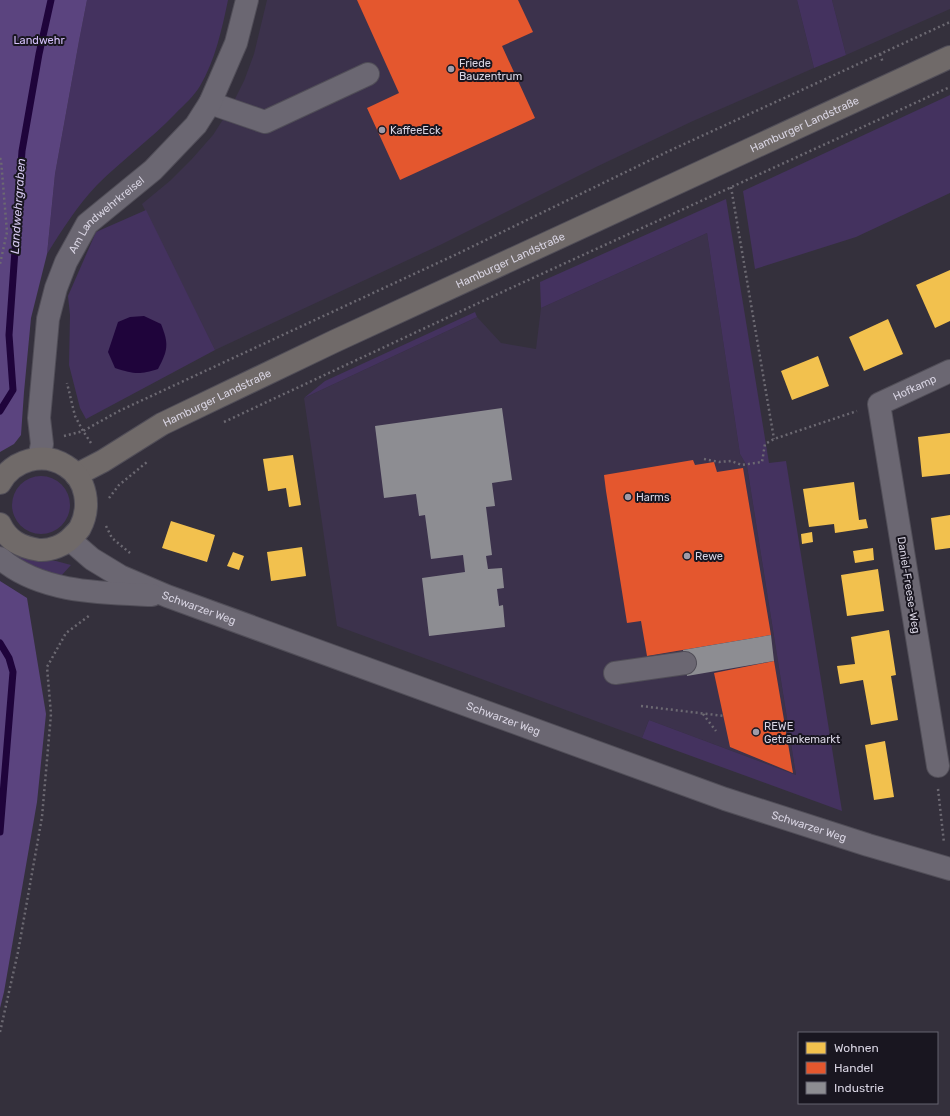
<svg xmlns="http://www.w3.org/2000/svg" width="950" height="1116" font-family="Rubik,sans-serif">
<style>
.built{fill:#3c324c}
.green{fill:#44325f}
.forest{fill:#5b447f}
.water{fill:#1f043b}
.homes{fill:#f2c14e}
.shops{fill:#e4572e}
.industry{fill:#8d8d92}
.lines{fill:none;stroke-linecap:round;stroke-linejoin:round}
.stream{stroke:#1f043b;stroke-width:7}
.minor-casing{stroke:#514e58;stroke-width:24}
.major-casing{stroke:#514e58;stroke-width:24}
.path{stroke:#6c6972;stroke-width:2.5;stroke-dasharray:2 3;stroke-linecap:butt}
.minor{stroke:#6b6772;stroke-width:22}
.major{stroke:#706a69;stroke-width:22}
.poi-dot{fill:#9f9ba8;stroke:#191620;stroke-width:1.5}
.labels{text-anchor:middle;stroke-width:4;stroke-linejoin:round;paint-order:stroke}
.park-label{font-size:11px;fill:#d6c1fc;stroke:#191620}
.poi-label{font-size:11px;fill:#d8d4e2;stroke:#191620;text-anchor:start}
.street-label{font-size:11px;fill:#d8d4e2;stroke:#191620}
.water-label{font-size:12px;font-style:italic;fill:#d6c9f0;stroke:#191620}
</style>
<rect width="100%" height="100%" fill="#34303c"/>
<path class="built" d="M267,0H797L814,68L693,121L594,168L440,245L215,350L142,204L171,180L191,160L213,135L231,107L244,81L254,54Z
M832,0H950V9L846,55Z
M707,233L740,454L747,466L796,775L649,720L642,738L337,626L304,398L477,317L501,343L536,349L541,308Z"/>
<path class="green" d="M87,0H228C222,29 215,61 200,86C194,96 184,105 175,114C151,139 122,160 97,185C77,206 62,230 47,254L55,174L79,41Z
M797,0H832L846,55L814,68Z
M950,95V193L856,237L755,269L743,191Z
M726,199L769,463L786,461L842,811L642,738L649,720L796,775L747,466L740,454L707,233L541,308L540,282Z
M146,210L215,350L86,419L80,408L69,365L70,315L68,296L96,232Z
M475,312L477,317L304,398L325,381Z
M12 505a29 29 0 1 1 58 0a29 29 0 1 1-58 0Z
M0,543L34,560L56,561L71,565L61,576L47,572L18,560Z"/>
<path class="forest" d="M0,0H87L79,41L55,174L47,254L31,318L24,392L21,435L14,444L0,452Z
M0,581L27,598L46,714L37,802L4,992L0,1008Z"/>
<path class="water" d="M144,316L161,324C169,344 168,350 158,369C139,375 134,374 115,368L108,352L118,322L130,317Z"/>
<path class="homes" d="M950,270V321L935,328L916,285Z
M888,319L903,354L864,371L849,337Z
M818,356L829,386L792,400L781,371Z
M950,433V474L922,477L918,437Z
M293,455L301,505L289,507L286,488L268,491L263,459Z
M854,482L859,520L866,519L868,528L835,533L834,524L809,527L803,489Z
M950,515V548L935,550L931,518Z
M171,521L215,535L207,562L162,548Z
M812,532L813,542L802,544L801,534Z
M302,547L306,576L271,581L267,552Z
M873,548L874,560L855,563L853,551Z
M233,552L244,556L239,570L227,566Z
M878,569L884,611L847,616L841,575Z
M889,630L896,675L891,676L898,720L871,725L863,680L840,684L837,666L855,664L851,637Z
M885,741L894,797L874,800L865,745Z"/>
<path class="shops" d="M357,0H518L533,32L502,46L535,118L400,180L367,108L399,93Z
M693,460L695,465L714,462L717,472L743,468L771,635L647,656L641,621L627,623L606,491L604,475Z
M774,661L793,773L730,747L714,673Z"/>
<path class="industry" d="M502,408L512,480L492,483L495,506L486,507L492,555L486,556L488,569L502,568L504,588L497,589L499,606L503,605L505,627L429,636L422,578L465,572L463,555L431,559L425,515L419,516L416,494L384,498L375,426Z
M771,635L774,661L687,676L683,650Z"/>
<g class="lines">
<path class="stream" d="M0,411L13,390L9,335L22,151L39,54L51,0
M0,643L9,658L13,672L0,832"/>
<defs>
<g id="minor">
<path d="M210,103L265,122L368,74"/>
<path id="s1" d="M39,458L42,444L39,418L48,319L56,288L66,262L87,224L153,170L196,125L210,103L236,43L247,0"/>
<path id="s2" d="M70,540L92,559L120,576L167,596L725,799L868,845L950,869"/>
<path d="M0,558C40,593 101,593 152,595"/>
<path d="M615,673L685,663"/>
<path id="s3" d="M938,766L879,404L950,371"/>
</g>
<g id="major">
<path id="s4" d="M76,475L103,461L162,424L335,341L950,57"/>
<path d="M0,483C13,460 43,451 66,466C87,479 91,507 80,528C78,531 75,534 72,537C65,545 50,551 39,550C21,547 8,541 0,524"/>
</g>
</defs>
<use href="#minor" class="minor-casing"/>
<use href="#major" class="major-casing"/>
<path class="path" d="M880,54L883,63
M0,158L1,160L7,232L0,264
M731,187L774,439
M224,422L500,293L950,87
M64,436L83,431L75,416L67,383
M91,443L83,431L119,411L457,254L669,151L880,54L950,22
M704,459L719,462L731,461L742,465L762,462L765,444L774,439L857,411
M109,498L119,485L147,462
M106,526L112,538L130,553
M641,706L724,716
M703,714L716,731
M938,789L944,843
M0,1032L18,952L42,817L51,714L47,667L66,633L90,615"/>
<use href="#minor" class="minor"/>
<use href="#major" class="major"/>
</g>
<g class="poi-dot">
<circle cx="451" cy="69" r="4"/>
<circle cx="382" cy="130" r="4"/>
<circle cx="628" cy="497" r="4"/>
<circle cx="687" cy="556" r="4"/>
<circle cx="756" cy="732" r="4"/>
</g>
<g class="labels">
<g class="park-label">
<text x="39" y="44">Landwehr</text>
</g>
<g class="poi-label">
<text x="459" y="67">Friede<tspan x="459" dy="13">Bauzentrum</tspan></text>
<text x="390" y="134">KaffeeEck</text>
<text x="636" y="501">Harms</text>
<text x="695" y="560">Rewe</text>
<text x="764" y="730">REWE<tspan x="764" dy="13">Getränkemarkt</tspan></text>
</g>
<g class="street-label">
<text dy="4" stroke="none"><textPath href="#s4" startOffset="809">Hamburger Landstraße</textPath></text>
<text dy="4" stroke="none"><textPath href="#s1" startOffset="263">Am Landwehrkreisel</textPath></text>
<text dy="4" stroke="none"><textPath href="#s4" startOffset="485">Hamburger Landstraße</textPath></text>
<text dy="4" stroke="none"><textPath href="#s3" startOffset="406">Hofkamp</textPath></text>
<text dy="4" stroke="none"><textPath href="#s4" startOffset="161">Hamburger Landstraße</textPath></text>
<text transform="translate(909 585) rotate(81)" y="4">Daniel-Freese-Weg</text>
<text dy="4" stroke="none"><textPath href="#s2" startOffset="147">Schwarzer Weg</textPath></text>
<text dy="4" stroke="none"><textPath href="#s2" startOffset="471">Schwarzer Weg</textPath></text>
<text dy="4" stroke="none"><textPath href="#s2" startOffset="795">Schwarzer Weg</textPath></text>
</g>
<g class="water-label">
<text transform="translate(18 206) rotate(-86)" y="4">Landwehrgraben</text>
</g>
</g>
<rect x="798" y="1032" width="140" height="72" fill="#191620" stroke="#65626e"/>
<rect x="806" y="1042" width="20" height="12" fill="#f2c14e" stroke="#65626e"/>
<text x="834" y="1052" font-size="12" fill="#d8d4e2">Wohnen</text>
<rect x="806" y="1062" width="20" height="12" fill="#e4572e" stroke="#65626e"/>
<text x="834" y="1072" font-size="12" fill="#d8d4e2">Handel</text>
<rect x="806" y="1082" width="20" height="12" fill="#8d8d92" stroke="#65626e"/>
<text x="834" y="1092" font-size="12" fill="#d8d4e2">Industrie</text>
</svg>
